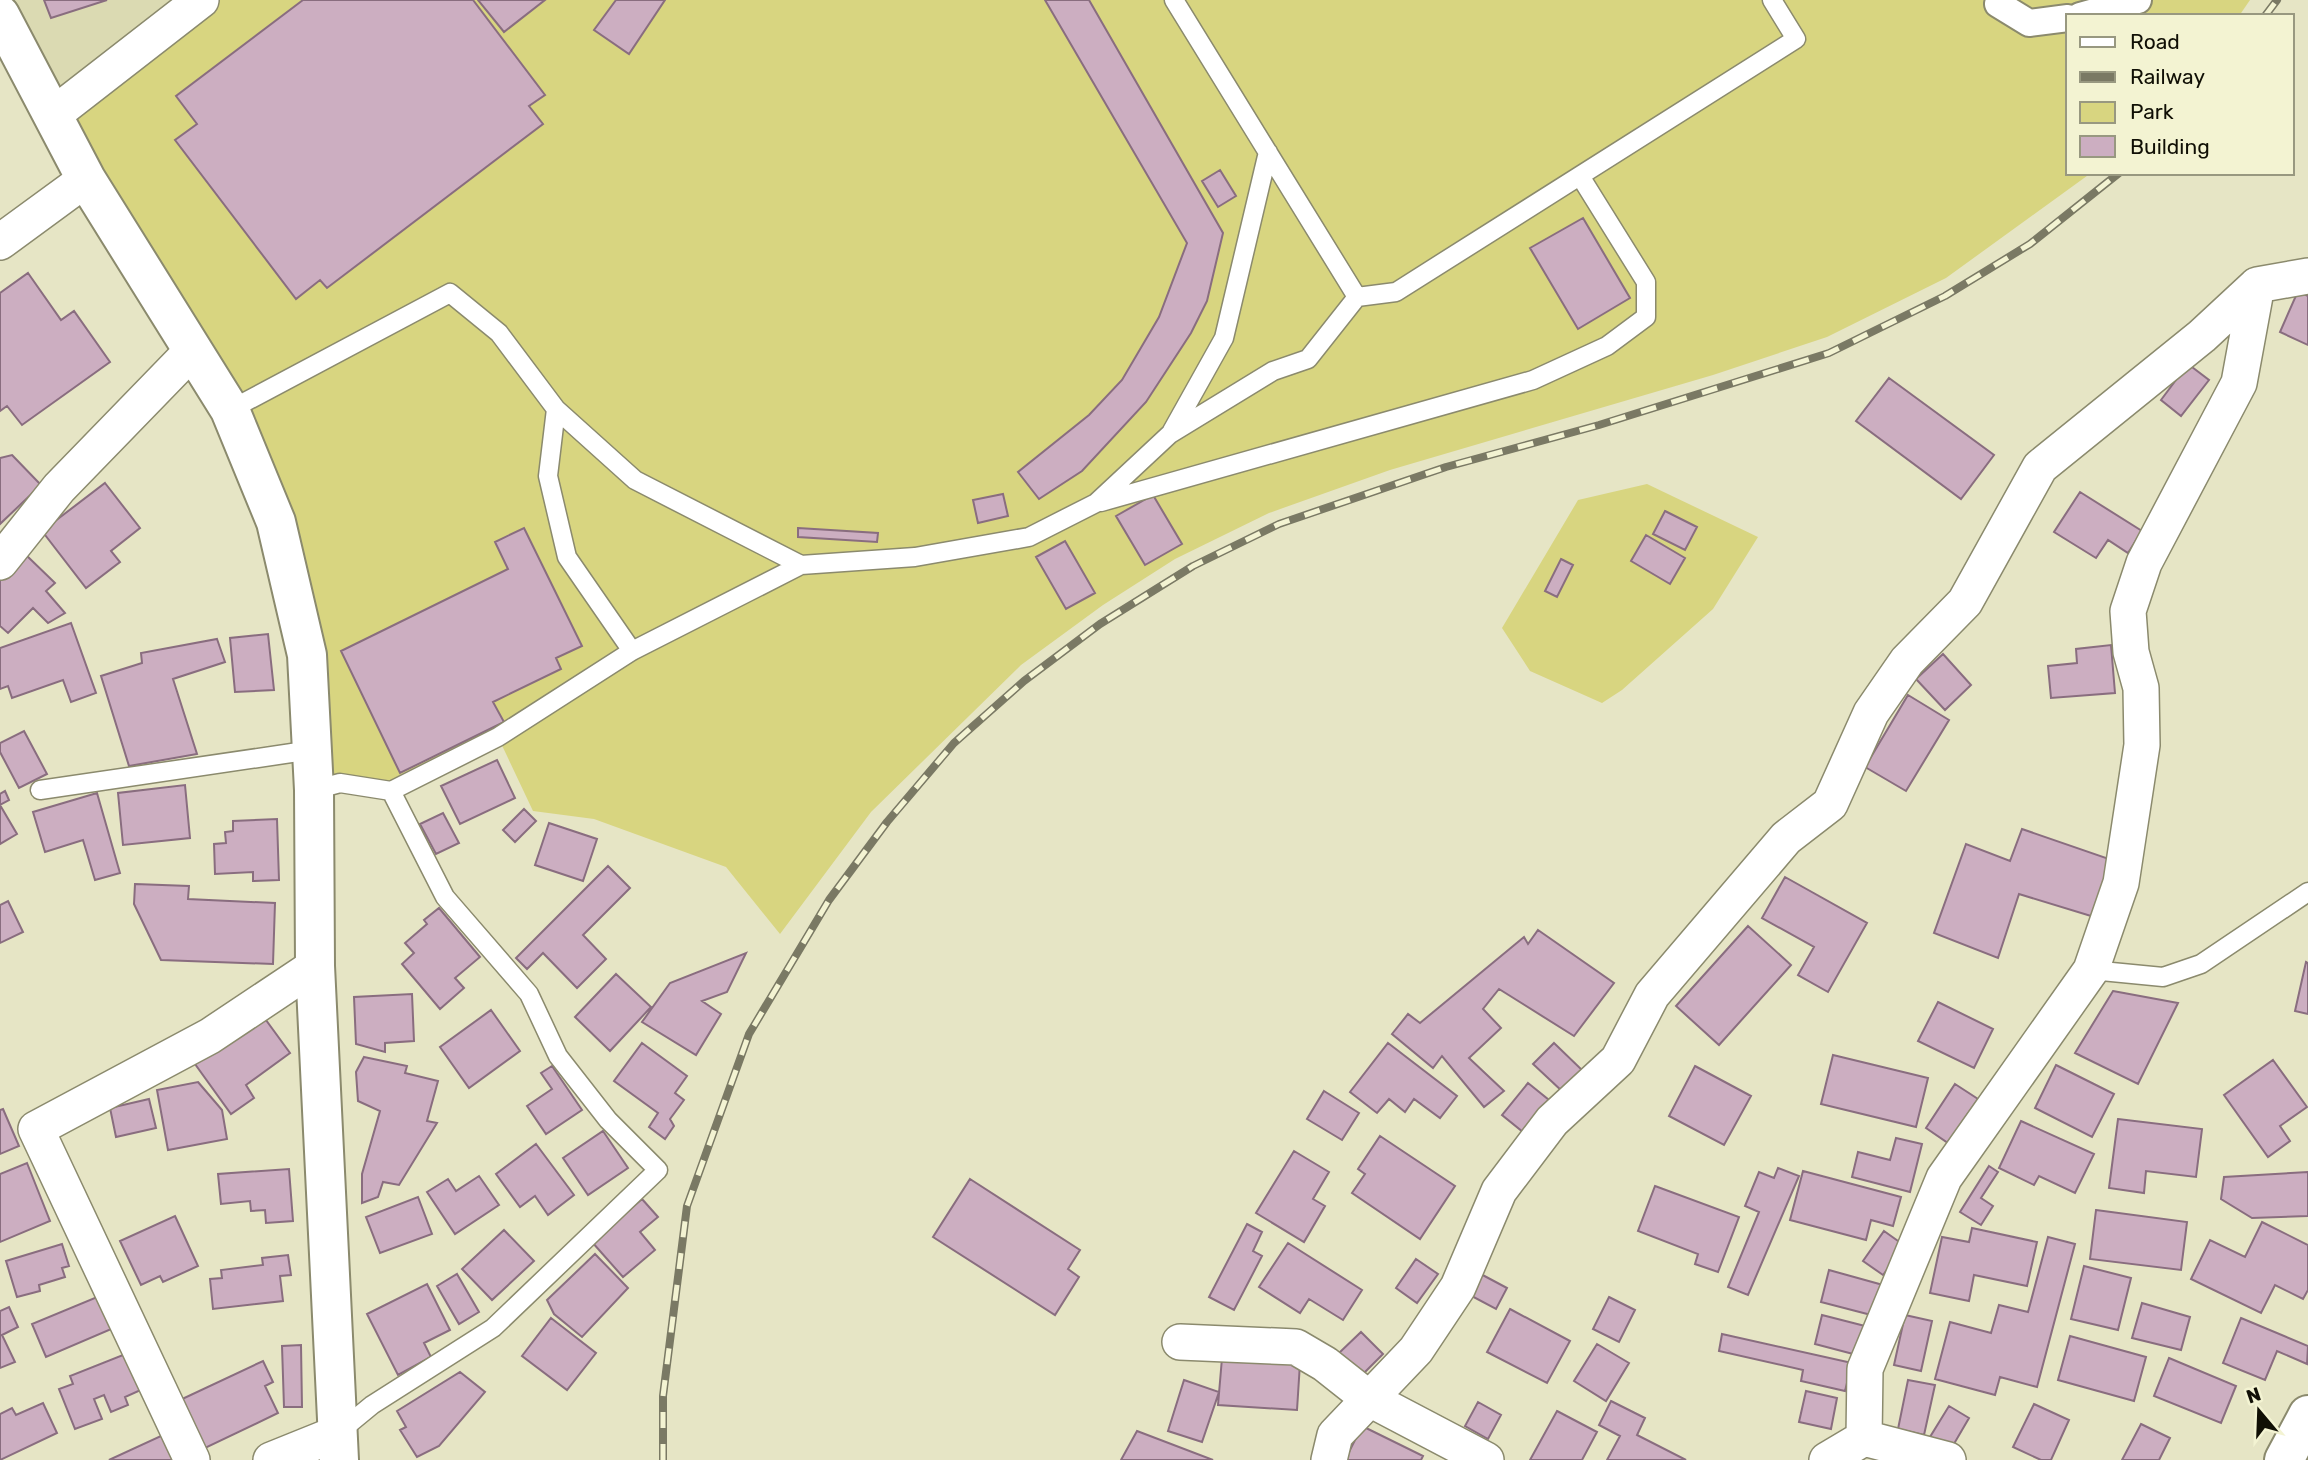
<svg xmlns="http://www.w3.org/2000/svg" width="2308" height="1460" font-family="Rubik,sans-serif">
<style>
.built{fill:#dbdab2}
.green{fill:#d8d580}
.building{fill:#ccaec1;stroke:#896d7f;stroke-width:2}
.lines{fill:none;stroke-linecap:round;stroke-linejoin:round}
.service-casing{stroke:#8b8a6d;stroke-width:21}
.pedestrian-casing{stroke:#8b8a6d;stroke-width:30}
.minor-casing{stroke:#8b8a6d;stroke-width:38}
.tertiary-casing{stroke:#8b8a6d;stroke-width:42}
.primary-casing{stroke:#8b8a6d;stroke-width:42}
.service{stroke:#fff;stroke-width:18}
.pedestrian{stroke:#fff;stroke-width:26}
.minor{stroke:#fff;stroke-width:35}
.tertiary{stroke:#fff;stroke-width:38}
.primary{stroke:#fff;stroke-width:38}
.rail-casing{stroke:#7a7964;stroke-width:8}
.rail{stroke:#f3f3d2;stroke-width:5;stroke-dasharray:16;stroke-linecap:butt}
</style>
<rect width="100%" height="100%" fill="#e6e5c5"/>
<path class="built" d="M0,0H201L53,115Z"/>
<path class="green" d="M201,0H2250L2239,16H2068V173H2091L1946,278L1827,337L1713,375L1390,470L1269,513L1175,559L1103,605L1021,665L871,812L780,934L726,867L594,819L533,811L498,737L391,791L314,790L276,522L53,115Z
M1647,484L1758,537L1713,609L1622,690L1602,703L1530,671L1502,628L1578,500Z"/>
<path class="building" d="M44,0H107L51,18Z
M303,0H473L545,95L529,106L543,124L327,288L320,280L296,299L175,140L197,124L176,96Z
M478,0H545L504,32Z
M616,0H665L629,54L594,30Z
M1045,0H1089L1223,233L1207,301L1191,333L1146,402L1082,471L1039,499L1018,472L1089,415L1122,380L1159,317L1187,243Z
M1220,170L1236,196L1218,207L1202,181Z
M1583,218L1630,298L1578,329L1530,248Z
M28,273L61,320L74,311L110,362L22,425L7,406L0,411V293Z
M2298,291L2308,296V345L2280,332Z
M2188,364L2209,380L2181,416L2161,400Z
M1889,378L1994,455L1961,499L1856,421Z
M12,455L41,485L0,524V458Z
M105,483L140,528L111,551L120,562L86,588L42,531Z
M2080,492L2142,531L2128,553L2108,540L2096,558L2054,532Z
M1003,494L1008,516L978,523L973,500Z
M1153,495L1182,544L1145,565L1116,516Z
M1665,511L1697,527L1685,550L1653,534Z
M524,528L582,646L556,658L561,669L493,702L504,722L400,773L341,651L508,569L495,542Z
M798,528L878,533L877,542L798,537Z
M1646,535L1685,558L1670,584L1631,561Z
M1065,541L1095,593L1066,609L1036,557Z
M25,554L55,583L46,591L65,613L48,623L33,608L8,633L0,626V580Z
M1561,559L1573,565L1557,597L1545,591Z
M71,623L96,693L71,702L63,680L12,698L8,686L0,689V648Z
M268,634L274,690L235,692L230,638Z
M217,639L225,662L173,679L197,754L129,766L101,676L142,663L141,653Z
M2111,645L2115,693L2051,698L2048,666L2077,663L2076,649Z
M1943,654L1971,685L1945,710L1916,679Z
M1908,695L1949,720L1906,791L1865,767Z
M24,731L47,774L19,788L0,752V743Z
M497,760L515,798L460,824L441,786Z
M185,785L190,838L123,845L118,793Z
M5,791L9,800L0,805L17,834L0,844V794Z
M97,793L120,873L95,880L83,840L45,852L33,812Z
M524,809L536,821L515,842L503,830Z
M443,813L459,843L436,854L420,824Z
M277,819L279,880L253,881V872L215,874L214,844L226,843L225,832L233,831V821Z
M549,823L597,839L583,881L535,865Z
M2022,829L2112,860L2091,916L2019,894L1998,958L1934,933L1966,844L2010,861Z
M608,866L630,888L583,935L606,959L577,988L543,953L527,969L516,958Z
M1785,877L1867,923L1828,992L1798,975L1814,947L1762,918Z
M135,884L189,886L188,899L275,903L273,964L161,960L134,904Z
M8,901L23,932L0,943V905Z
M439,908L480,957L455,978L464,988L440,1009L402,964L414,953L405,943L427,924L424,920Z
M1748,926L1791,965L1719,1045L1676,1006Z
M1538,930L1614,983L1574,1036L1499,989L1483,1009L1501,1028L1469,1058L1504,1091L1484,1107L1442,1056L1433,1068L1392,1034L1408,1014L1420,1023L1524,937L1528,944Z
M746,953L727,992L702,1001L721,1014L696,1055L642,1022L670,983Z
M2306,962L2308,963V1014L2295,1011Z
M616,974L651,1007L610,1051L575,1017Z
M2113,991L2178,1003L2138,1084L2075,1053Z
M412,994L414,1041L385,1043V1052L356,1044L354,997Z
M1938,1002L1993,1029L1974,1068L1918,1041Z
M491,1010L520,1051L469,1088L440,1047Z
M263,1016L290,1053L246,1085L254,1098L231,1114L195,1064Z
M642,1043L687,1076L675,1093L684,1100L670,1119L674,1126L665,1139L649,1127L658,1113L614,1081Z
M1388,1043L1457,1096L1440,1118L1414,1099L1405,1112L1389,1099L1377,1113L1350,1092Z
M1554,1043L1583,1071L1563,1092L1533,1064Z
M1833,1055L1928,1078L1916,1127L1821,1104Z
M364,1057L407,1066L405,1073L438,1081L427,1121L437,1123L399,1185L383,1182L378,1197L362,1203V1174L380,1111L358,1101L356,1072Z
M2273,1060L2307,1107L2280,1126L2290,1141L2268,1157L2224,1095Z
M2056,1065L2114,1094L2092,1137L2035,1108Z
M552,1066L582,1110L546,1134L527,1106L552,1089L541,1073Z
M1695,1066L1751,1096L1724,1145L1669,1116Z
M198,1082L222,1110L227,1139L168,1150L157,1090Z
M1528,1083L1549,1100L1523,1132L1502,1115Z
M1955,1084L1978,1099L1948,1143L1926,1128Z
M1324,1091L1359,1113L1342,1140L1307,1119Z
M149,1099L156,1128L116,1137L110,1108Z
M3,1109L19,1146L0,1154V1110Z
M2118,1119L2202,1129L2196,1177L2146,1171L2144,1193L2109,1188Z
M2021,1121L2094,1154L2075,1193L2039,1176L2034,1185L1999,1168Z
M603,1131L628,1168L588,1195L563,1158Z
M1380,1136L1455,1186L1420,1239L1352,1193L1365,1174L1358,1169Z
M1896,1138L1922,1144L1910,1192L1852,1177L1858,1152L1890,1160Z
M536,1144L574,1195L548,1215L535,1196L520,1207L496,1174Z
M1294,1151L1329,1172L1313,1199L1325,1206L1304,1242L1256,1213Z
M27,1163L50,1221L0,1242V1174Z
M1989,1166L1998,1172L1981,1198L1993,1206L1981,1225L1960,1212Z
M1778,1168L1799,1176L1748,1295L1728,1287L1759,1212L1745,1206L1759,1172L1774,1178Z
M289,1169L293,1221L266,1223L265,1210L251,1211L250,1201L221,1204L218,1174Z
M1803,1171L1901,1197L1893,1226L1871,1220L1866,1240L1790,1220Z
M2308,1172V1216L2252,1218L2221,1199L2224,1177Z
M479,1176L499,1205L455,1234L427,1192L448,1179L456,1191Z
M970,1179L1080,1250L1068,1269L1079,1277L1055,1315L933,1237Z
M1655,1186L1739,1217L1718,1272L1695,1264L1698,1254L1638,1231Z
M418,1197L432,1234L380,1253L366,1217Z
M642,1199L658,1217L640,1232L655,1250L623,1277L592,1242Z
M2096,1210L2187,1222L2181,1270L2090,1259Z
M175,1216L198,1266L163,1282L160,1276L141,1285L120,1241Z
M2262,1222L2308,1245V1290L2303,1299L2275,1285L2261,1313L2191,1279L2210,1240L2245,1257Z
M1247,1224L1262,1232L1253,1251L1262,1256L1234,1310L1209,1297Z
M1972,1228L2037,1242L2027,1286L1974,1275L1969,1301L1930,1293L1942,1237L1969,1242Z
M504,1230L534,1261L492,1300L462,1269Z
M1884,1231L1905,1246L1883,1275L1863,1261Z
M2048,1237L2075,1244L2037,1387L2000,1377L1995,1395L1935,1379L1950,1322L1991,1333L1999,1305L2028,1312Z
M1288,1243L1362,1290L1343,1320L1309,1299L1300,1313L1259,1287Z
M62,1244L69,1266L62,1268L65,1277L39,1285L40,1291L17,1297L6,1261Z
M595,1254L628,1288L582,1337L554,1314L547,1300Z
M288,1255L291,1275L280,1276L283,1301L213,1309L210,1279L222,1278L221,1270L263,1265L262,1258Z
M1416,1259L1438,1274L1417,1303L1396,1288Z
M2084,1266L2131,1278L2118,1330L2071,1319Z
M1829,1270L1883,1285L1875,1316L1821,1302Z
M1477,1272L1507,1288L1496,1309L1466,1293Z
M457,1274L479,1312L459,1324L437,1286Z
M427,1284L450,1330L424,1343L431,1357L398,1375L367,1314Z
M102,1295L116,1327L46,1357L32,1324Z
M1609,1297L1635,1310L1619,1342L1593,1329Z
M2142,1303L2190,1317L2181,1350L2132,1338Z
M9,1307L18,1327L2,1335L15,1362L0,1368V1311Z
M1510,1309L1570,1341L1547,1383L1487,1352Z
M1822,1315L1865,1326L1857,1355L1815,1344Z
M1905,1315L1932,1321L1921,1371L1894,1365Z
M551,1318L596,1353L567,1390L522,1356Z
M2241,1318L2308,1346L2307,1364L2277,1351L2265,1380L2223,1363Z
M1361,1332L1383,1354L1361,1376L1339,1353Z
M1722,1334L1852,1363L1845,1391L1801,1381L1803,1370L1719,1351Z
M2070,1336L2146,1357L2134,1401L2058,1380Z
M1597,1344L1629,1363L1606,1401L1574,1381Z
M301,1345L302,1407H284L282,1346Z
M128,1353L143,1389L125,1397L128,1405L111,1412L104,1395L94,1399L102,1419L75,1429L59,1389L73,1384L70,1376Z
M1222,1358L1300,1363L1297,1410L1218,1405Z
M2169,1358L2236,1386L2221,1423L2154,1396Z
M263,1361L273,1382L265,1386L278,1413L203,1449L180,1400Z
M460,1372L485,1392L439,1446L417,1457L400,1430L406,1427L397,1411Z
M1184,1380L1219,1392L1202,1442L1168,1431Z
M1908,1380L1935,1385L1924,1435L1898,1429Z
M1806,1391L1837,1398L1831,1429L1799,1422Z
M1611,1401L1645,1418L1637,1435L1686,1460H1607L1620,1436L1599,1425Z
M1478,1402L1501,1415L1488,1439L1465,1426Z
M43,1403L57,1433L0,1460V1414L12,1408L16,1415Z
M2034,1404L2069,1420L2051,1460H2041L2013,1447Z
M1949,1406L1969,1418L1951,1449L1930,1437Z
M1557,1411L1597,1432L1582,1460H1530Z
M2141,1424L2170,1438L2159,1460H2122Z
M1362,1426L1423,1456L1421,1460H1345Z
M1137,1431L1213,1460H1121Z
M163,1435L175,1460H109Z"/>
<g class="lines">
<defs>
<path id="service" d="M1357,297L1396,292L1796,39L1772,0
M556,409L548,476L567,557L632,651
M230,410L450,293L499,333L556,409L635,480L801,565L915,557L1029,537L1096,503L1170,434L1273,371L1308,359L1357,297L1174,0
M1172,431L1224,338L1268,152
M1101,502L1533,380L1607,346L1646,317V282L1580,176
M40,790L312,750
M314,790L340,783L391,791L445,897L529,994L558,1056L608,1120L658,1170L493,1328L372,1405L338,1433
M391,791L498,737L632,651L801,565
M2091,970L2163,977L2201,964L2308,892"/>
<path id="pedestrian" d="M1998,4L2029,23L2068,18
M2080,16L2138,0"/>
<path id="minor" d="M53,115L201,0
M0,242L86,179
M0,562L59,488L193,350
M1180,1342L1296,1347L1325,1364L1368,1398L1486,1460
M1864,1438L1948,1460
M192,1460L36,1129L210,1036L315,966
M271,1460L338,1433
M1329,1460L1335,1435L1416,1350L1458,1287L1499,1191L1552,1121L1618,1060L1652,995L1786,838L1830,804L1871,713L1907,661L1965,602L2040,467L2202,336L2257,285L2308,276
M1827,1460L1864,1438L1865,1369L1944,1178L2091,970L2121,883L2142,745L2141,688L2131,652L2128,611L2144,563L2239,383L2257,285"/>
<path id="tertiary" d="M0,15L86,179L230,410L276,522L307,655L314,790L315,966L339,1460"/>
<path id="primary" d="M2284,1460L2308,1415"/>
</defs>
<use href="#service" class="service-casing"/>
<use href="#pedestrian" class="pedestrian-casing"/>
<use href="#minor" class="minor-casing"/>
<use href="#tertiary" class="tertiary-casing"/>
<use href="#primary" class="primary-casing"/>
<use href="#service" class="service"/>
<use href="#pedestrian" class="pedestrian"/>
<use href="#minor" class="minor"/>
<use href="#tertiary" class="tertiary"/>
<use href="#primary" class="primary"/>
<defs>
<path id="rail" d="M2265,16L2277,0
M663,1460V1396L687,1206L749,1034L829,900L887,822L954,743L1024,681L1100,624L1193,566L1279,524L1446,467L1599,425L1829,353L1945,296L2030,244L2119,173"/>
</defs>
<use href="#rail" class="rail-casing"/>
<use href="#rail" class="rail"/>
</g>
<rect x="2066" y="14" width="228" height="161" fill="#f3f3d2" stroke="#989880" stroke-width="2"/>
<rect x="2080" y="37" width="35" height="10" fill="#ffffff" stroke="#989880" stroke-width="2"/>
<text x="2130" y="49" font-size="21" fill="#100f05">Road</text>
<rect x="2080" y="72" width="35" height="10" fill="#7a7964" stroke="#989880" stroke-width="2"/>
<text x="2130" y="84" font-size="21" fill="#100f05">Railway</text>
<rect x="2080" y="102" width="35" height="21" fill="#d8d580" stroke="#989880" stroke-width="2"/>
<text x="2130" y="119" font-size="21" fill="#100f05">Park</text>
<rect x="2080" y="136" width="35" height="21" fill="#ccaec1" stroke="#989880" stroke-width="2"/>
<text x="2130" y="154" font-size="21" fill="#100f05">Building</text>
<g transform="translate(2259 1411) rotate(341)" stroke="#f3f3d2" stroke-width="5" paint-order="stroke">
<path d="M0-5L12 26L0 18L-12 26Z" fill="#100f05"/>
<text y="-10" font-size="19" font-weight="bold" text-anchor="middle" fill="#100f05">N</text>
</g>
</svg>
